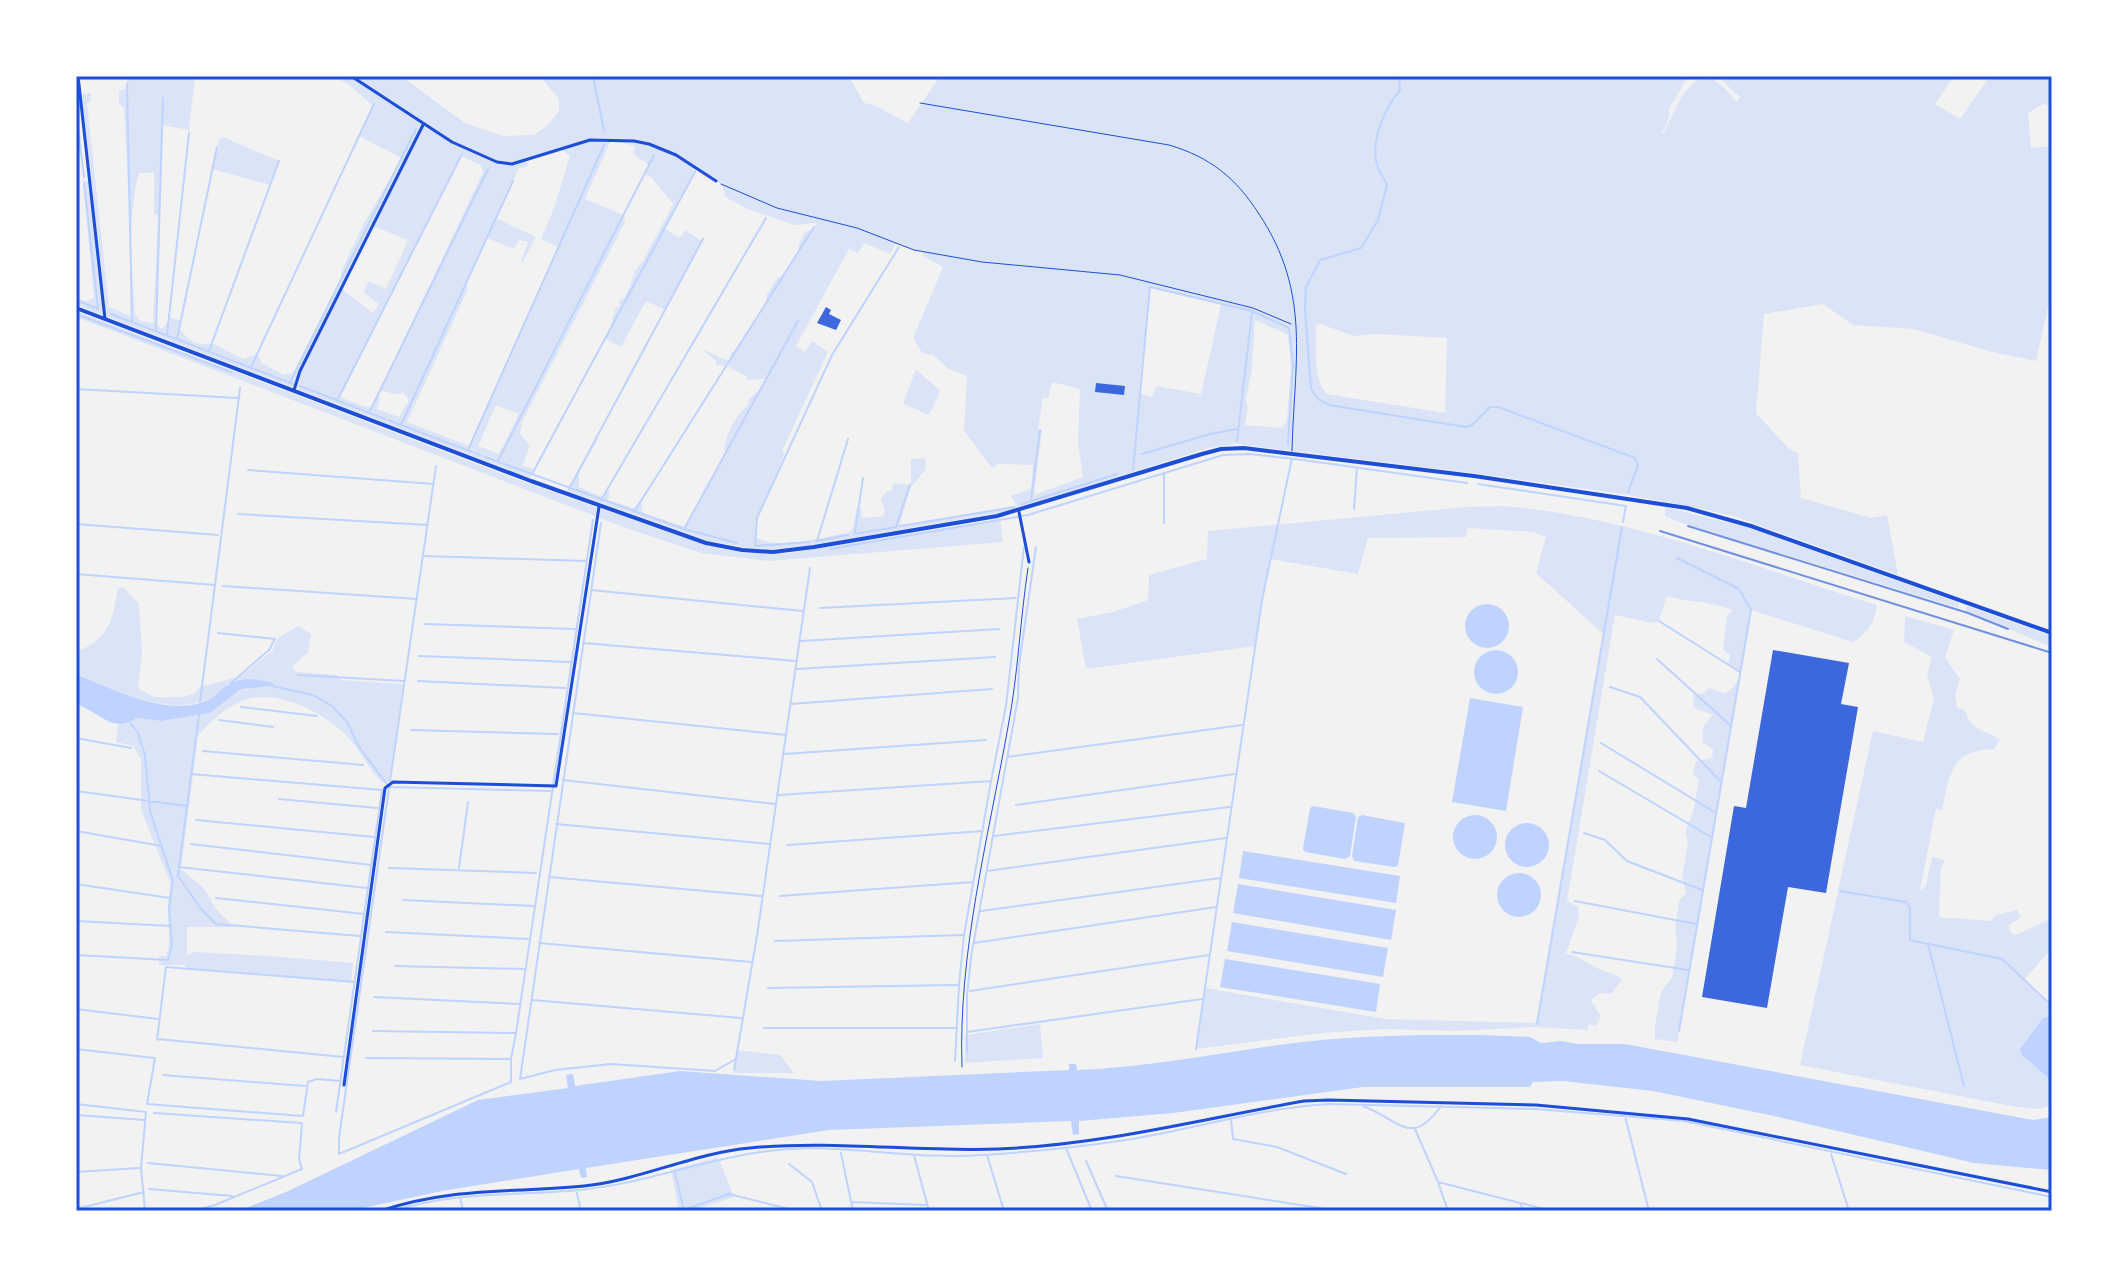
<svg xmlns="http://www.w3.org/2000/svg" width="2128" height="1287" font-family="Roboto,sans-serif">
<style>
.green{fill:#dbe4f7;fill-rule:evenodd}
.water{fill:#bfd3fe}
.lines{fill:none;stroke-linecap:round;stroke-linejoin:round}
.stream{stroke:#bfd3fe;stroke-width:2}
.building{fill:#3d67dc}
.path{stroke:#1d4ed8;stroke-width:1}
.service{stroke:#1d4ed8;stroke-width:1}
.minor{stroke:#1d4ed8;stroke-width:3}
.secondary{stroke:#1d4ed8;stroke-width:4}
.rail{stroke:#7290e2;stroke-width:2}
.neatline{fill:none;stroke:#1d4ed8;stroke-width:3}
</style>
<rect width="100%" height="100%" fill="#f2f2f2"/>
<path class="green" d="M149,76L195,78L189,130L162,125L156,324L162,329L170,318L181,320L179,328C188,340 197,347 212,343L243,359L257,354L262,363L284,375L295,372L342,279L341,272L364,223L402,158L359,136L373,106L349,85L333,76H401L465,123L503,136L534,135L549,124L559,111V99L543,80V76H849L864,103L874,105L908,123L940,76H1688L1668,111L1670,113L1666,126L1661,132L1662,134C1675,118 1687,61 1720,84C1726,89 1732,97 1737,102L1740,97L1717,76H1954L1935,104L1960,119L1990,76H2052V107L2043,104L2028,113L2031,148L2052,146V289L2036,361L1992,352L1914,329L1853,325L1823,304L1764,314L1756,413L1789,449L1798,453L1801,498L1871,518L1887,515L1898,575L1733,516L1703,509L1628,495L1465,472L1236,444L1208,448L1014,510L807,546L772,549L749,548L709,541L567,491L598,434V439L579,473V487L602,497L607,489L610,492L608,500L633,508L641,501L643,513L685,527L725,454C722,440 737,411 748,406L749,399L762,387L766,379L747,380V377L727,366L716,365V361L701,349L730,361L731,353L736,351L767,301L766,296L778,277L784,276L800,251L798,247L805,232L813,229L817,223L794,225L748,209L725,197L722,185L697,169L665,229L680,238L685,230L702,241L665,310L646,301L621,347L605,339L614,323L612,321L615,309L620,306L619,301L625,297L631,284L634,272L643,261L673,204L652,178L645,174L649,165L633,154L635,146L611,140L585,199L624,215L625,222L522,422L520,433L530,446L522,466L535,469L530,478L76,305V298L86,301L94,298L83,180L88,182L80,94L91,93V101L87,103L109,307L131,316L129,205L124,108L119,104V90L127,89V78ZM562,150L570,156L554,208L541,239L558,247L469,446L407,422L467,291V280L487,238L514,249L519,240L528,242L521,261L523,262L536,237L496,218L519,168L528,166L526,160ZM461,156L481,165L483,172L380,390L398,395L403,392L409,400L399,417L377,409L380,398L377,395L372,406L366,407L340,397ZM139,173H154V214L158,216L153,323L140,321L135,313C132,267 127,218 139,173ZM373,226L408,240L386,289L369,281L363,292L379,304L373,313L342,289ZM864,243L890,254L895,244L923,252V256L943,267L913,338L922,353L933,355L949,369L967,376L964,431L992,468L998,464L1033,465L1031,489L1011,496L1017,506L899,527L910,488L926,469L925,458L911,459V485L894,483L891,491H887L881,500L885,510L883,516L862,518L861,508L857,507L853,528L848,533C819,537 784,550 756,538L757,518L785,453L782,451L828,352L812,341L805,352L796,346L849,249L858,253ZM1150,287L1221,304L1201,394L1157,386L1152,397L1139,394ZM1255,320L1288,335L1291,368L1287,420L1282,428L1245,425L1248,408L1246,400L1252,368ZM1320,324L1354,336L1377,334L1447,338L1445,413L1327,394C1312,379 1317,346 1316,325ZM1052,382L1080,389L1078,442L1083,477L1034,495L1042,430L1038,429L1043,398H1048ZM496,405L519,414L499,454L478,446Z
M223,137L279,161L270,185L212,169L219,139Z
M76,311L516,479L711,547L745,553L784,554L1000,519L1003,542L769,561L701,553L626,528L76,317Z
M916,369L940,391L929,415L903,404Z
M1504,506C1631,517 1755,567 1877,605C1875,622 1867,634 1853,642L1751,610L1740,672L1728,664L1730,655L1723,650L1727,616L1732,610C1712,601 1689,603 1667,596L1659,621L1652,623L1615,615L1567,901L1578,907L1579,917L1566,953C1582,958 1584,961 1597,968C1606,973 1614,972 1622,980L1611,994L1600,993L1591,1000L1601,1016L1596,1026L1589,1024L1587,1030L1536,1027L1455,1031L1385,1029L1322,1033L1196,1049L1205,988L1386,1019L1536,1023L1603,634L1536,573L1546,537L1534,532L1468,528L1466,537L1368,538L1358,574L1270,559L1255,646L1086,669L1077,619L1113,612L1148,600L1149,575L1207,559L1208,531L1466,507Z
M1665,507L1749,528L1959,603L1958,608L1679,522L1665,516Z
M118,587L124,588L139,604L142,653L138,688L154,697H181L194,694L200,687L241,676L272,651L278,638L298,626L311,634L308,653L292,666L296,672L337,675L342,680L403,684L389,782L383,783C367,769 360,748 345,734C322,712 279,690 248,699C230,704 209,722 198,736L181,869L204,888L216,909L234,927H187V955L193,952L270,956L353,963L351,982L186,968L185,965H159V956H166L169,944L168,908L170,882L141,810V759L133,746L116,742L118,725L128,724L136,718L161,721L210,713L241,689L272,686L231,683C223,689 214,698 205,701C163,715 114,690 76,673V652C109,639 113,620 118,587Z
M1967,606L2052,636V647L1965,611Z
M1905,616L1954,630L1945,658L1960,679L1955,695L1957,708L1965,710C1971,732 1983,728 2000,740L1994,749C1950,751 1950,773 1942,810L1936,809L1920,890L1926,886L1932,857L1945,860L1941,869L1939,917L1991,921L1996,915L2017,910L2021,918L2009,925L2010,932L2016,935L2052,918V948L2024,980L2052,1006V1106L2037,1109L2016,1107L1800,1065L1873,731L1923,742L1934,698L1927,675L1932,657L1904,642Z
M1739,679L1677,1042L1655,1039V1026L1661,992L1672,978L1677,946L1675,928L1679,901L1686,893L1682,877L1688,842L1685,833L1694,808L1699,779L1693,774L1696,761L1712,758L1713,749L1703,743C1702,729 1703,724 1713,715L1694,708L1693,695L1704,693L1709,688L1724,693L1730,691Z
M1040,1024L1043,1058L965,1063V1035Z
M737,1050L780,1055L794,1073H734Z
M718,1157L734,1197L691,1211H679L671,1170Z"/>
<path class="water" d="M1465 626a22 22 0 1 1 44 0a22 22 0 1 1-44 0Z
M1474 672a22 22 0 1 1 44 0a22 22 0 1 1-44 0Z
M76,674C113,689 165,717 206,701C211,699 217,694 221,690C238,676 252,678 273,683L272,686L241,689L210,713L161,721L136,718C115,736 97,710 76,704Z
M1470,698L1523,707L1506,811L1452,802Z
M1313,806L1353,813L1356,817L1350,856L1345,859L1305,852L1303,849L1310,808Z
M1362,815L1405,823L1398,865L1395,867L1354,861L1352,856L1358,817Z
M1453 837a22 22 0 1 1 44 0a22 22 0 1 1-44 0Z
M1505 845a22 22 0 1 1 44 0a22 22 0 1 1-44 0Z
M1243,851L1400,876L1396,903L1239,878Z
M1497 895a22 22 0 1 1 44 0a22 22 0 1 1-44 0Z
M1238,884L1396,910L1391,940L1233,913Z
M1232,922L1388,948L1383,977L1227,951Z
M1225,959L1380,984L1376,1012L1220,987Z
M2048,1017L2052,1019V1081L2022,1055L2020,1049L2043,1018Z
M1479,1035L1530,1037L1541,1043L1561,1041L1577,1044H1625L2033,1120L2052,1117V1170L1974,1163L1774,1116L1653,1091L1563,1081L1533,1082L1530,1087H1363L1173,1113L1079,1121V1134L1073,1135L1071,1121L829,1130L586,1168L587,1177L581,1178L579,1169L442,1191L349,1211H238L286,1192L478,1100L568,1088L566,1075L573,1074L575,1086L680,1071L822,1081L1069,1070V1064H1076L1077,1070C1153,1067 1226,1051 1302,1042C1361,1035 1420,1035 1479,1035Z"/>
<g class="lines">
<path class="stream" d="M593,76L604,131
M1399,76L1400,90C1384,109 1369,143 1378,168C1380,175 1385,179 1387,185L1378,220L1361,248L1320,260L1306,287L1305,309L1311,389L1318,399L1329,405L1466,427L1472,425L1490,407H1498L1635,458L1638,466L1628,492
M127,84L132,322
M76,107L78,123
M78,128L84,177
M76,300L98,309L84,184
M76,314L231,372
M111,314L293,384
M156,331L163,98
M167,335L189,133
M177,339L217,147
M209,351L279,161
M251,367L374,104
M290,382L416,129
M300,386L385,419
M76,389L238,398
M337,401L462,154
M369,413L488,169
M388,420L472,452
M401,425L513,181
M1237,441L1252,312
M468,450L604,145
M475,453L480,455
M1142,454L1210,434L1237,429
M485,457L684,529L737,543
M498,461L654,155
M248,470L434,484
M1133,470L1150,287L1252,311L1289,328L1293,364L1288,444
M1164,473V523
M532,474L695,172
M1478,484L1626,506
M569,489L703,239
M601,500L766,218
M1031,500L1040,430
M1022,504L1117,474
M1354,509L1357,467
M634,512L814,227
M238,514L428,525
M1623,522L1626,506
M601,523L520,1079L555,1070L611,1064L715,1071L736,1059
M76,524L218,535
M900,526L1014,507
M684,529L798,321
M855,532L863,478
M854,534L896,527L910,485
M816,541L848,535
M817,541L848,439
M809,542L755,546L757,518L832,355L899,247
M830,549L1028,515L1223,455L1250,454L1303,460L1467,483
M425,556L586,561
M1677,558L1739,589L1751,610L1679,1031
M76,574L215,585L240,388
M223,586L417,599
M591,590L803,611
M820,608L1016,598
M1659,621L1740,672
M425,624L575,629
M218,633L275,639L269,650L231,683
M801,641L999,629
M583,643L796,661
M419,656L570,662
M1657,659L1730,725
M797,669L995,657
M298,675L404,681
M418,681L565,688
M272,686L313,695L332,706L347,722L359,747L389,787L550,791
M1610,687L1640,697L1720,781
M200,702L215,585
M790,704L992,689
M241,707L317,716
M573,713L786,735
M199,715L179,867L367,888
M219,720L273,727
M411,730L558,734
M76,738L131,748
M1601,743L1716,813
M203,751L363,765
M784,754L986,740
M1007,757L1242,725
M1599,771L1711,837
M191,774L382,790L336,1112
M563,780L775,804
M390,781L436,466
M389,788L339,1138V1154L511,1082V1059L516,1033
M76,791L186,806
M779,795L991,781L1006,706L1024,547
M279,799L377,808
M1016,805L1235,774
M196,820L374,837
M556,824L769,844
M76,831L162,846
M1584,833L1605,840L1627,861L1702,890
M994,836L1230,807
M191,844L371,865
M787,845L983,831
M179,868L178,876L201,909L216,924L360,936
M389,868L536,873
M459,868L468,802
M987,871L1226,838
M549,877L761,896
M76,884L170,898
M1840,891L1906,902L1910,908V940L1928,944L1964,1086
M780,896L973,882
M216,898L364,914
M403,900L534,906
M1575,901L1696,924
M981,911L1220,878
M76,921L171,926
M386,932L528,939
M775,941L963,935
M539,943L751,962
M974,943L1216,907
M1929,944L2002,959L2052,1006
M1572,952L1688,970
M76,955L168,960L172,946L169,908L173,881L150,811L145,755L138,733L130,723
M395,966L525,969
M768,988L957,985
M970,991L1209,955
M374,997L520,1004
M532,1000L741,1018
M76,1009L158,1019
M1537,1024L1622,527
M764,1028H955
M373,1031L516,1033L593,520
M967,1032L1202,999
M158,1039L343,1057
M157,1040L166,967L355,982
M76,1049L154,1058
M1196,1049L1262,600L1292,458
M967,1052V996L971,957L1018,698L1019,665L1036,547
M155,1058L147,1104L303,1116L308,1082L317,1079L341,1081
M366,1058L509,1059
M955,1061L959,985L964,935L991,781
M734,1070L757,936L810,568
M163,1075L305,1086
M76,1104L146,1112L141,1168L145,1211
M1363,1106C1400,1120 1411,1148 1441,1106
M154,1113L302,1123L299,1159L302,1169L215,1205L193,1211
M76,1115L145,1120
M1625,1116L1649,1211
M1231,1119L1233,1139L1277,1147L1346,1174
M1415,1129L1438,1182L1448,1211
M1066,1148L1092,1211
M841,1153L853,1211
M1831,1154L1849,1211
M914,1155L929,1211
M987,1155L1004,1211
M1086,1161L1108,1211
M148,1163L282,1176
M789,1164L812,1182L822,1211
M76,1172L139,1168
M675,1173L684,1210
M1116,1176L1338,1211
M1438,1182L1520,1203L1524,1211
M149,1189L232,1196
M577,1193L581,1211
M460,1197L463,1211
M851,1202L927,1205
M1521,1203L1551,1211
M76,1209L144,1192
M1978,1209V1211
M684,1210L729,1194L797,1211
M393,1211C453,1191 517,1196 580,1190C650,1183 717,1154 788,1149C852,1145 917,1160 982,1155C1030,1152 1079,1147 1126,1140C1194,1129 1260,1108 1329,1104L1536,1109L1684,1121L2052,1197
M1072,1211L1091,1208"/>
</g>
<path class="building" d="M826,307L831,310L829,314L841,320L836,330L817,323Z
M1096,383L1125,386L1124,395L1095,392Z
M1773,650L1849,663L1841,704L1858,707L1826,893L1788,887L1767,1008L1702,997L1734,806L1746,808Z"/>
<g class="lines">
<path class="path" d="M721,184L777,208L857,228L914,250L982,262L1120,275L1253,308L1291,324
M962,1067C958,953 988,839 1008,727C1018,675 1020,621 1028,568"/>
<path class="service" d="M920,103L1169,145C1210,157 1236,178 1259,214C1312,294 1294,362 1292,451"/>
<path class="minor" d="M78,76L105,319
M351,76L452,142L497,162L512,164L590,140L634,141L649,144L676,155L716,181
M294,390L300,371L423,125
M1019,512L1029,562
M344,1085L385,788L393,782L556,786L599,507
M380,1211C451,1187 512,1193 584,1186C641,1180 693,1153 750,1148C833,1140 915,1152 998,1149C1102,1145 1202,1119 1304,1101L1329,1100L1536,1105L1688,1119L2052,1192"/>
<path class="secondary" d="M76,308L531,481L706,543L742,550L773,552L814,547L997,516L1202,454L1221,449L1244,448L1474,476L1687,508L1751,526L2052,633"/>
<path class="rail" d="M1688,526L1968,613L2008,629
M1660,531L2052,653"/>
</g>
<rect width="2128" height="1287" fill="none" stroke="#ffffff" stroke-width="156"/>
<rect x="78" y="78" width="1972" height="1131" class="neatline"/>
</svg>
